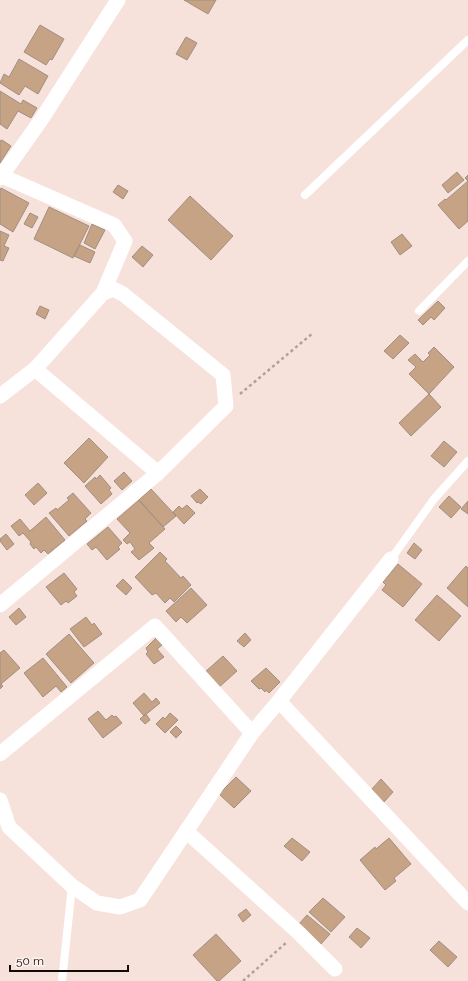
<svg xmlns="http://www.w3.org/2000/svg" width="468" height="981" font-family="Raleway,sans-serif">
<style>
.building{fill:#c7a385;stroke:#9f8f83}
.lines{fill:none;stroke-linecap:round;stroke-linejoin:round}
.path{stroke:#b09f9a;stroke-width:2.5;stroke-dasharray:3 3;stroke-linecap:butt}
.lane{stroke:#fff;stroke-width:8}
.street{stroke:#fff;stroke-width:15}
</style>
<rect width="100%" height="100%" fill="#f7e2db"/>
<path class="building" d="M184,0H216L208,14Z
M40,25L64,39L52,60L50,59L46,65L24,52Z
M186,37L197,43L187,60L176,54Z
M19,59L48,76L38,94L25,86L19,95L0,83L4,74L9,77Z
M0,91L21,104L23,100L37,108L31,118L18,111L7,129L0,124Z
M2,140L11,146L0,163V141Z
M457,172L464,180L448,193L442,185Z
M468,175V221L459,229L438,205L445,199L446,200L468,181L465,178Z
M118,185L128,191L123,199L113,192Z
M1,188L29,203L13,232L0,224V191Z
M190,196L233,236L211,260L168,220Z
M49,207L89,226L73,258L34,239Z
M30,213L38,217L32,228L24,224Z
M92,224L105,230L95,249L84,243Z
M0,231L9,235L4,246L9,248L3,261L0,260Z
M402,234L412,246L400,255L391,242Z
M80,245L95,252L90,263L74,256Z
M142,246L153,255L143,267L132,257Z
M438,301L445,308L434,320L431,317L423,325L418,320Z
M40,306L49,310L45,319L36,314Z
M400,335L409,343L393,359L384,351Z
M434,347L454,367L429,394L409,374L416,367L408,360L415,354L423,362L430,355L428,353Z
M429,394L441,407L411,436L399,423Z
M89,438L108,457L84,483L64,463Z
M444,441L457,452L444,467L431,456Z
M124,472L132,481L122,490L114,481Z
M100,475L111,488L109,490L112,494L101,504L85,486L95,477L96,479Z
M38,483L47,493L34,505L25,495Z
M151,489L176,516L163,527L139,500Z
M200,489L208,497L201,504L198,502L197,503L191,496Z
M73,493L91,513L85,519L87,521L69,536L49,513L56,508L57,510L69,500L67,498Z
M449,496L461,507L451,518L439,507Z
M139,500L165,529L149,543L154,548L139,560L131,552L135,549L130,542L127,544L123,540L130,533L117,519Z
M468,501V514L461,509Z
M187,505L195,513L184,524L173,512L179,506L182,509Z
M46,517L65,540L48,554L44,550L41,553L36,547L34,549L30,544L31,542L23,533L19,536L11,526L20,519L30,531Z
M108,527L122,543L118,547L120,549L107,560L96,547L92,550L87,544Z
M6,534L14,544L7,550L0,541V539Z
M414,543L422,550L415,559L407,553Z
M160,552L167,559L165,561L181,578L183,576L191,585L174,602L170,598L165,603L156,593L152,595L135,577Z
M398,564L422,584L403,607L382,590L386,585L383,582Z
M466,566L468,568V607L447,588Z
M64,573L77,589L74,592L77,596L68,603L66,601L61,605L46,587Z
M123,579L132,588L126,595L116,586Z
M191,588L207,605L187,623L181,617L176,622L166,611Z
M437,595L461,616L439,641L415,620Z
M19,608L26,617L16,625L9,617Z
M86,617L92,625L94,623L102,634L84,647L70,629Z
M245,633L251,640L244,647L237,641Z
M69,634L94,663L71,683L46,654Z
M156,638L162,645L157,649L164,657L154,664L146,654L148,652L146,648Z
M4,650L20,668L1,684L3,686L0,689V653Z
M223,656L237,671L217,689L205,672Z
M43,658L67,687L61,692L56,686L43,697L24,673Z
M266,668L280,682L269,693L266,690L265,692L261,688L259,689L251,681Z
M144,693L152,702L156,698L160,703L144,716L133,703Z
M98,711L106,720L112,715L114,717L116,716L122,723L103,738L88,719Z
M170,713L178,720L165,733L156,724L163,717L165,719Z
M146,714L150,720L145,724L140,719Z
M176,726L182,732L176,738L170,732Z
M236,777L251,791L234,808L219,794Z
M381,779L393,792L384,802L371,790Z
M292,838L310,852L302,861L284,846Z
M389,838L411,864L394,878L396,881L385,890L360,860L375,847L376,849Z
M323,898L345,917L331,932L309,912Z
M246,909L251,915L243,922L238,915Z
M307,915L330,934L320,945L299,924Z
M357,928L370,938L361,948L349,937Z
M216,934L241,961L219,981H217L193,955Z
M439,941L457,957L448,967L430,950Z"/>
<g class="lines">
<path class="path" d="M240,394L313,333
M243,981L287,942"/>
<path class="lane" d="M305,195L468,40
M419,311L468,261
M391,559L434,499L468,461
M62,981L72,886"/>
<path class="street" d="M2,176L114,225L125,241L103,293
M0,178L41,120L118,0
M35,369L158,473
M0,396L35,369L103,293L113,289L123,294L223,375L226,406L158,473L0,605
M279,701L468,903
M0,754L155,626L252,733
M0,800L9,827L72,886L97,903L120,907L140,900L252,733L279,701L391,559
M186,831L298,932L335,969"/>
</g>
<path d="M10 965v6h118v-6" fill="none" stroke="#120b09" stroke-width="2"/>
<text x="16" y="965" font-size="12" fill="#120b09" stroke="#fef1ed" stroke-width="3" paint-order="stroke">50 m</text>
</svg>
